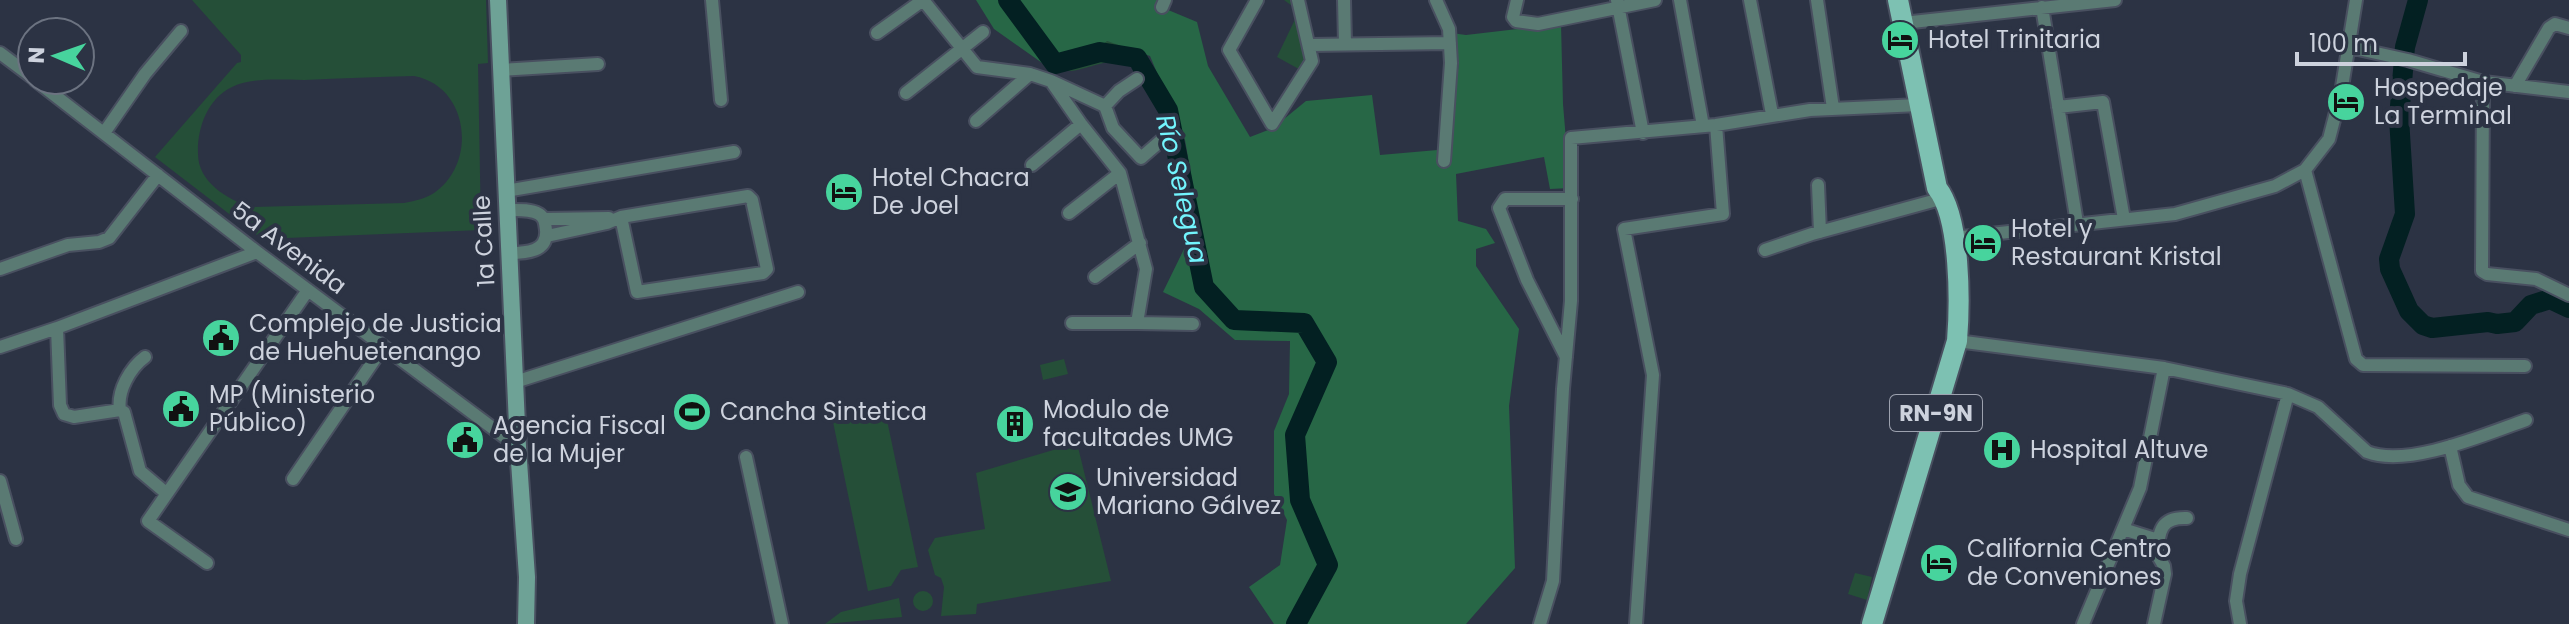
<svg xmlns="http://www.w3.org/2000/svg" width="2569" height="624" font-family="Poppins,sans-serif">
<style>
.green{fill:#254f38;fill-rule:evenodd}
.forest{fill:#276746}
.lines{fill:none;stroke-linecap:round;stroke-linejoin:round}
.river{stroke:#032022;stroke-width:20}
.minor-casing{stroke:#495060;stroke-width:16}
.secondary-casing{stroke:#495060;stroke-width:20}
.primary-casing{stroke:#495060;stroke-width:24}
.minor{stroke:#5a7a73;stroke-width:12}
.secondary{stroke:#6ea296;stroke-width:16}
.primary{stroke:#7dc1b2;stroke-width:20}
.labels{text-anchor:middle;stroke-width:8;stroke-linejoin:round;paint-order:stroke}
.shield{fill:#2c3344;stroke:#9da2af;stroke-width:2}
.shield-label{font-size:22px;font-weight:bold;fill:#cdd2dd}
.poi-label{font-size:24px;fill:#cdd2dd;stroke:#2c3344;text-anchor:start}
.street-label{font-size:24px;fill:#cdd2dd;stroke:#2c3344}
.water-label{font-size:26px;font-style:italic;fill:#72f4fd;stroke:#2c3344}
</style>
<rect width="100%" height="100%" fill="#2c3344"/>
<path class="green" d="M192,0H486L488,63L478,64L481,230L262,239L155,157L237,63L241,62V55ZM414,76C469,86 478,163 434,193C425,199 414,201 404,203L250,207C227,199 198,182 198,154C197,129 207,99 232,87C253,77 281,80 304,80C341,78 377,77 414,76Z
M1002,0L1107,41L1143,50L1171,98L1196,224L1200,288L1185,233V205L1170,135L1159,105L1133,61C1106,58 1096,67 1071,71C1049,74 1016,18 1002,0Z
M1284,0H1303L1306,73L1277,57L1299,11Z
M1064,359L1068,374L1043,380L1040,365Z
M884,406L918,567L901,570L891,586L868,591L832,417Z
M1077,443L1111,581L977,604L976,614L941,616L944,587L941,578L935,575L928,550L935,538L985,529L976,473Z
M1855,573L1872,577L1867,600L1848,594Z
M913 601a10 10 0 1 1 20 0a10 10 0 1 1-20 0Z
M899,598L902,617L825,624L841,612Z"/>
<path class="forest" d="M976,0H1163L1161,7L1197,22L1208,66L1250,137L1273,128L1306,101L1372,95L1380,155L1449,149L1459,61L1448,50L1451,33L1466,35L1561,24L1563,104L1570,188L1550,189L1544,157L1456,174L1458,221L1486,229L1495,243L1476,249V266L1519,329L1509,406L1515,568L1466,624H1274L1249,587L1280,565L1287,520L1274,494V431L1289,394L1290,341L1235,340L1199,309L1163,292L1185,247L1196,203L1185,140L1150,56L1107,41L1073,68L1045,65L994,29Z"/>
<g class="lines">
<path class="river" d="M1008,0L1055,64L1100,52L1137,58L1168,110L1204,287L1234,320L1304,323L1327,362L1295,435L1300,500L1328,565L1296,624
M2418,0L2405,47L2399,118L2405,214L2389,259L2390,269L2409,311L2423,325L2432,328L2488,322L2497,324L2515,322L2531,305L2550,299L2569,308"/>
<defs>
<path id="minor" d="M712,0L721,100
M923,0L977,67L1030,74L1051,81L1081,124L1120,173L1146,269L1137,323H1072
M1257,0L1229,50L1272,124L1312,61L1298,0
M1344,0L1345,43
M1436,0L1449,29L1451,63L1444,161
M1517,0L1513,17L1516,21L1538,24L1655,0
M1617,0L1643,133
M1680,0L1703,126
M1750,0L1772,114
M1817,0L1833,108
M1162,7L1165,0
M2042,7L2077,223
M1903,23L2115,0
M877,33L923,0
M1310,45L1450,43
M2349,47L2408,60L2483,82L2569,92
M0,53L32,77
M501,70L598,64
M35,80L257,252L518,447
M1051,81L1105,106L1113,128L1141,158L1164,138
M2483,82L2482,271L2487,274L2536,279L2569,295
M2515,86L2549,28L2555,24L2569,28
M906,93L983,32
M1105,106L1119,91L1137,79
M2058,107L2103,102L2124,219
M976,121L1030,74
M104,133L145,74L181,31
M1032,165L1081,124
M2305,170L2356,359L2363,365L2525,366
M1818,185L1820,232
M506,191L734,152
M507,210C517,210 530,209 539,214C545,218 545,223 546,230C548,252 526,253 509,253
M1069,213L1120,173
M545,219L609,218
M547,236L607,223L621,217L748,196L752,200L767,269L763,273L637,292L621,217
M1953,238L2175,214L2275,186L2305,170L2329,139L2341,93L2356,0
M1765,250L1812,234L1944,198
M0,269L68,245L99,242L109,238L158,175
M1095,277L1140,243
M1137,323L1193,324
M57,328L60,405L64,414L74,417L120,410L124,412L140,471L166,493
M1957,341L2164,368L2288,394L2318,407L2367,452C2408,468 2486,434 2526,420
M0,347L57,328L257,252
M1566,357L1527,280L1499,208L1505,199H1572
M515,382L798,292
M120,410C117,391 130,368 145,357
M2450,446L2459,485L2468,497L2569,530
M746,457L782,624
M293,479L383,347
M0,481L16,539
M2123,529L2158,540
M207,563L148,521L308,290
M1540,624L1553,581L1563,389L1571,301V138L1716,125L1810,110L1919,105
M1636,624L1653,375L1624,229L1723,214L1716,125
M2083,624L2140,488L2164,368
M2154,624L2165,574L2164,566L2157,554C2159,530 2161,517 2187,518
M2240,624L2236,601L2240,574L2288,394"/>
<path id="secondary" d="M498,0L518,447L527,577L526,624"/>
<path id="primary" d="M1872,624L1957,341C1960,304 1961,218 1937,188L1898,0"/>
</defs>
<use href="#minor" class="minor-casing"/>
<use href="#secondary" class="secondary-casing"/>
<use href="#primary" class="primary-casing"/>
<use href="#minor" class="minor"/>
<use href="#secondary" class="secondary"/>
<use href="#primary" class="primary"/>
</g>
<defs>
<symbol id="hotel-disc" viewBox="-11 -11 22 22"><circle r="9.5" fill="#47d49d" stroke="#2c3344"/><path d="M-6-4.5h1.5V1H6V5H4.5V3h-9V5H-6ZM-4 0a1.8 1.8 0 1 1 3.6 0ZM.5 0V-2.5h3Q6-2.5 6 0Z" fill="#111"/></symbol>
<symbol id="civic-disc" viewBox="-11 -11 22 22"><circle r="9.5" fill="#47d49d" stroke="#2c3344"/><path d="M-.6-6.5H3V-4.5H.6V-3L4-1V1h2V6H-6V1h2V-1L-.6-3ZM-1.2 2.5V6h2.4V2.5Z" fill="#111"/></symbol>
<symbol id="stadium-disc" viewBox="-11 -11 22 22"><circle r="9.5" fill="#47d49d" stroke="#2c3344"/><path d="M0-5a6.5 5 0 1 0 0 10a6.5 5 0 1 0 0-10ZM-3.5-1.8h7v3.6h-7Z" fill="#111"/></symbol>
<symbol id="building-disc" viewBox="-11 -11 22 22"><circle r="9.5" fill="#47d49d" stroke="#2c3344"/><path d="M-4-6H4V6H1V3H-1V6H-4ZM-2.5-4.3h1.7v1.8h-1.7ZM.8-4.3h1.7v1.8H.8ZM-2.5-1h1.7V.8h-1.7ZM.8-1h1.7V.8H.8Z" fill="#111"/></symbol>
<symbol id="hospital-disc" viewBox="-11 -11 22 22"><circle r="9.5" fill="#47d49d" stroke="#2c3344"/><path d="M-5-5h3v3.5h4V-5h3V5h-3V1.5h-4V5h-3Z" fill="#111"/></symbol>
<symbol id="university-disc" viewBox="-11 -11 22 22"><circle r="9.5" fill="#47d49d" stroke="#2c3344"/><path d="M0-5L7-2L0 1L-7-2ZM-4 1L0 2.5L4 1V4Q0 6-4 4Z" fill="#111"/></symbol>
</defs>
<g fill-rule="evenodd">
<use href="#hotel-disc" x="1878" y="18" width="44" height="44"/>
<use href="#hotel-disc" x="2324" y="80" width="44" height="44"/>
<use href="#hotel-disc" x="822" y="170" width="44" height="44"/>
<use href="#hotel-disc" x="1961" y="221" width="44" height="44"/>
<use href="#civic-disc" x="199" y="316" width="44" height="44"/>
<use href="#civic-disc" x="159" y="387" width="44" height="44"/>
<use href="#stadium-disc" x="670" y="390" width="44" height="44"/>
<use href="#building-disc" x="993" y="402" width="44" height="44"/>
<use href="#civic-disc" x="443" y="418" width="44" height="44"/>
<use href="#hospital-disc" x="1980" y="428" width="44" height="44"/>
<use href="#university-disc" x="1046" y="470" width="44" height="44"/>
<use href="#hotel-disc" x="1917" y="541" width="44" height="44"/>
</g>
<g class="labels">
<rect class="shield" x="1890" y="395" width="92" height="36" rx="6"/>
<g class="shield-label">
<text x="1936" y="421">RN-9N</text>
</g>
<g class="poi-label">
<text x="1928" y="48">Hotel Trinitaria</text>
<text x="2374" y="96">Hospedaje<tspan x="2374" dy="28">La Terminal</tspan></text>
<text x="872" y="186">Hotel Chacra<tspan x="872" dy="28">De Joel</tspan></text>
<text x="2011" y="237">Hotel y<tspan x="2011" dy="28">Restaurant Kristal</tspan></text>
<text x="249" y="332">Complejo de Justicia<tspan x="249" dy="28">de Huehuetenango</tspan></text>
<text x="209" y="403">MP (Ministerio<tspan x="209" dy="28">Público)</tspan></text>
<text x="1043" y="418">Modulo de<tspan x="1043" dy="28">facultades UMG</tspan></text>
<text x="720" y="420">Cancha Sintetica</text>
<text x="493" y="434">Agencia Fiscal<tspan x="493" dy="28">de la Mujer</tspan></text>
<text x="2030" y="458">Hospital Altuve</text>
<text x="1096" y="486">Universidad<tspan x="1096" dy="28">Mariano Gálvez</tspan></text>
<text x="1967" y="557">California Centro<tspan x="1967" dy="28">de Conveniones</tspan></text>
</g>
<g class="street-label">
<text transform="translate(484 241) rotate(-93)" y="8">1a Calle</text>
<text transform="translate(289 248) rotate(37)" y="8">5a Avenida</text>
</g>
<g class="water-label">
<text transform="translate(1182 189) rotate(77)" y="9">Río Selegua</text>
</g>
</g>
<g transform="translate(56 56) rotate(272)"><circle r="38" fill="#2c3344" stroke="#6c7381" stroke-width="2"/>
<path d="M0-6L14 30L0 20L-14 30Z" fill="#47d49d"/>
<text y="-12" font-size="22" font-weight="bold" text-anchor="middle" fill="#cdd2dd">N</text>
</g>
<path d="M2297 52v12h168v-12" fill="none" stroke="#cdd2dd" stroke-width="4"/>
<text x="2309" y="52" font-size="24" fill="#cdd2dd" stroke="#2c3344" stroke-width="6" paint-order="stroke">100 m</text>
</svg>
